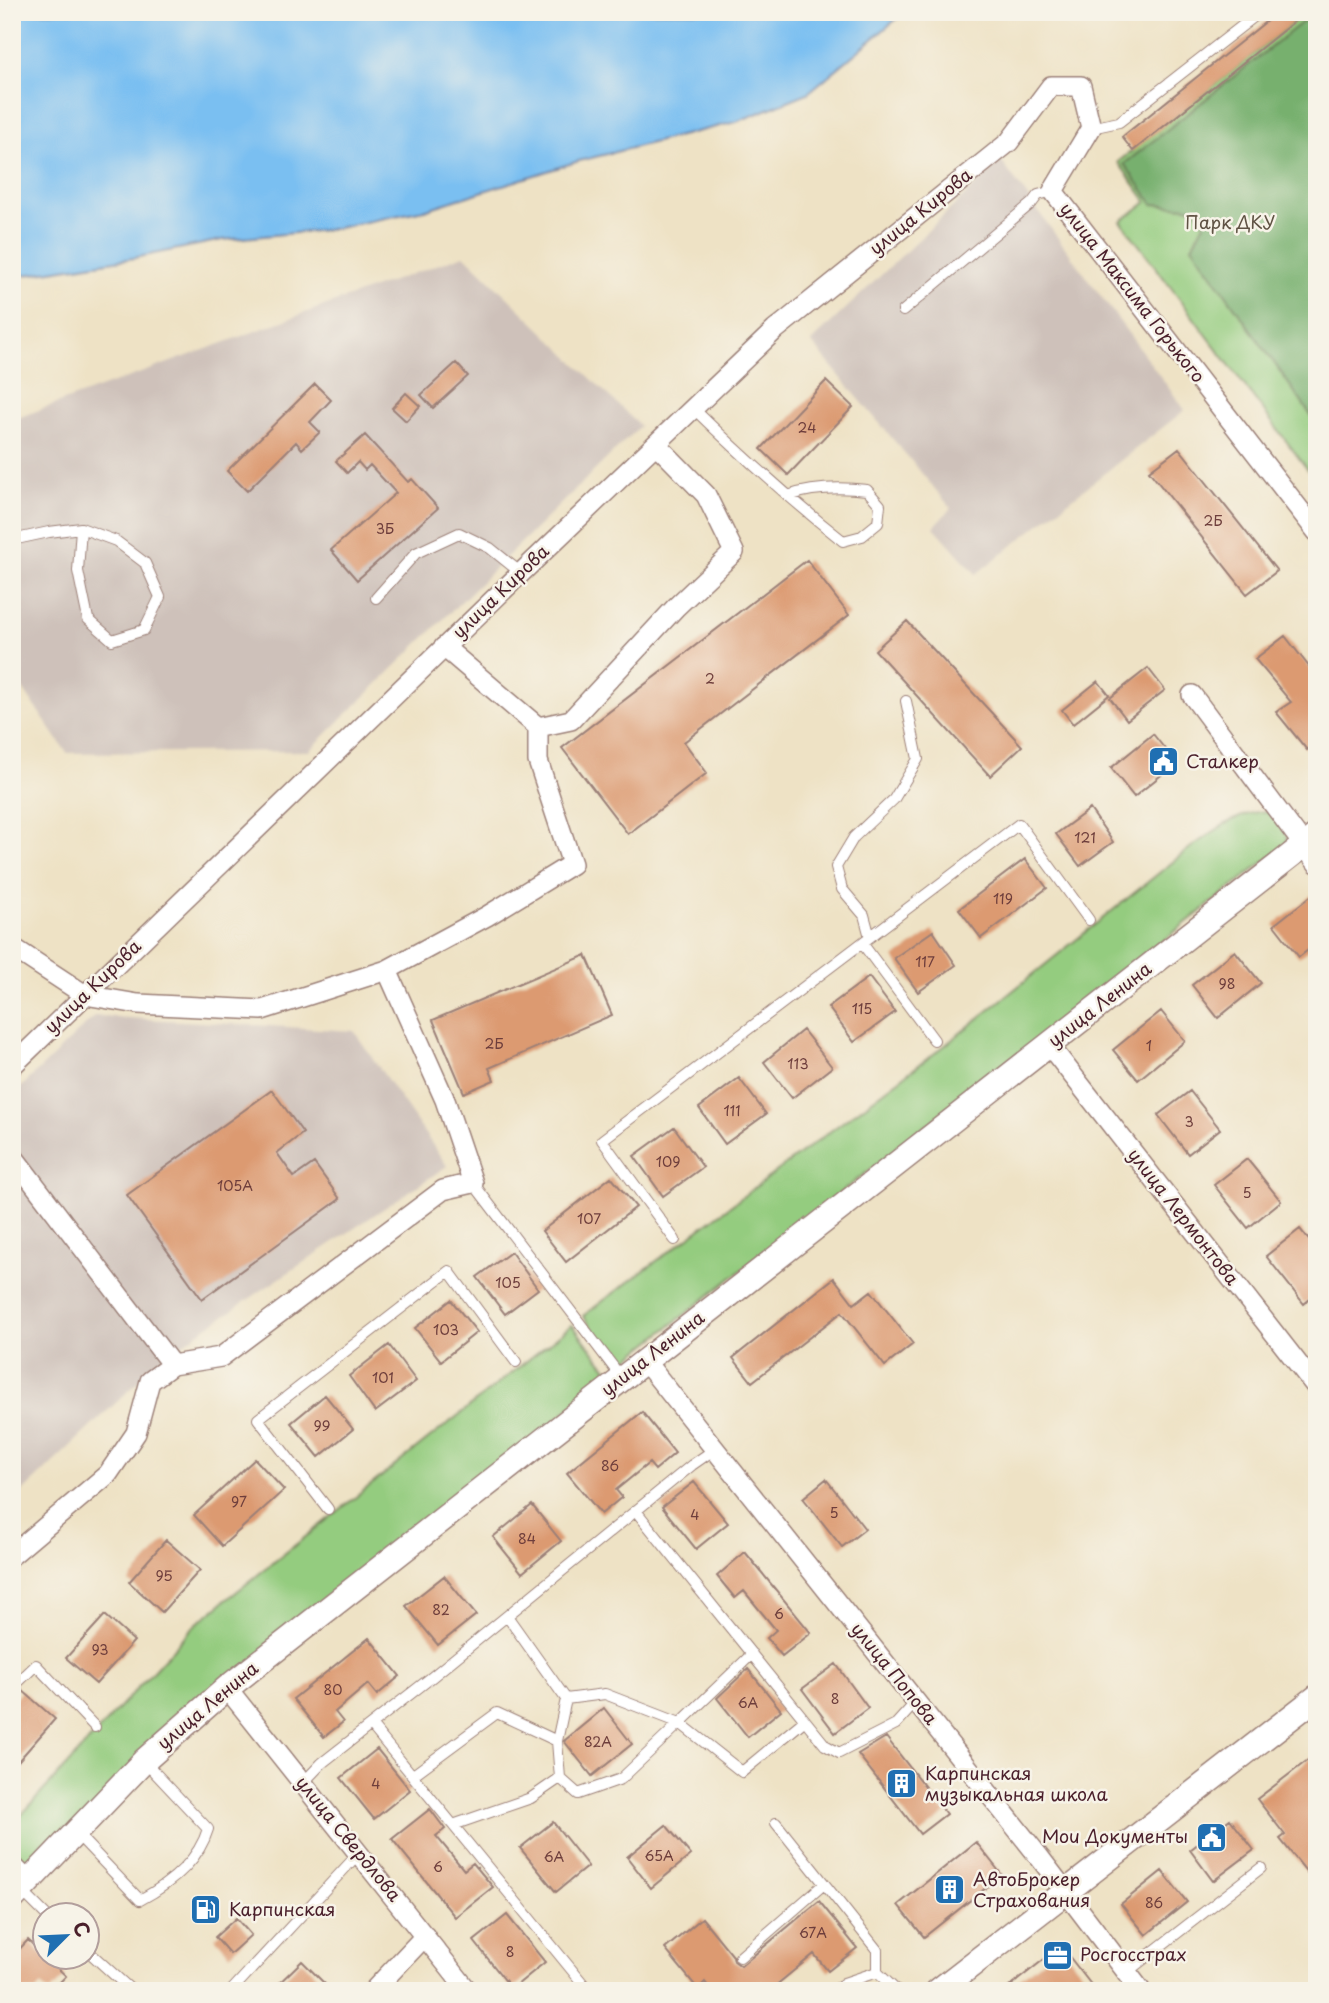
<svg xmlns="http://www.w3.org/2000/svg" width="1329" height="2003" font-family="'Playpen Sans',sans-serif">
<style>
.industrial{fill:#cec1ba}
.green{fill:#94cc7f;stroke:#6f7655;stroke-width:2}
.forest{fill:#77b06e;stroke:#60684c;stroke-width:2}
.water{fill:#7abff1;stroke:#626f8e;stroke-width:2}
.building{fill:#dc9a71}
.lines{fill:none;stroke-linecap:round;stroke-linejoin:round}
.service-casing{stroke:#9c8078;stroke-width:12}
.minor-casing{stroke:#9c8078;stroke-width:22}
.tertiary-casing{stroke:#9c8078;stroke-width:27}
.service{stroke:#fff;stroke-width:10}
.minor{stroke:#fff;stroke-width:19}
.tertiary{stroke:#fff;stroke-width:24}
.labels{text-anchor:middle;stroke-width:5;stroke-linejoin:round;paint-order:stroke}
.number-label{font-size:14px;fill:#6e3e3c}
.street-label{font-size:18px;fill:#4a1f2b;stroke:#f7f3e8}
.park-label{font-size:18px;fill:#605344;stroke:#f7f3e8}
.poi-label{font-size:18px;fill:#4a1f2b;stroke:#f7f3e8;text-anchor:start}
</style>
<rect width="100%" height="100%" fill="#f7f3e8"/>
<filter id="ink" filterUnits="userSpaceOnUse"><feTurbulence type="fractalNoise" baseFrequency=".0143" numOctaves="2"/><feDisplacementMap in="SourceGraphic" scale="14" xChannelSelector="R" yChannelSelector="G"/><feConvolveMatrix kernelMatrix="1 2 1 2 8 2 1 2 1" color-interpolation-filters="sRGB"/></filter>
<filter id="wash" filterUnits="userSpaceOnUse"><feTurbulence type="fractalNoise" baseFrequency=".00686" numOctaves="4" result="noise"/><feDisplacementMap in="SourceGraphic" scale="28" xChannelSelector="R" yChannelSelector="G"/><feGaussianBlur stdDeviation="1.57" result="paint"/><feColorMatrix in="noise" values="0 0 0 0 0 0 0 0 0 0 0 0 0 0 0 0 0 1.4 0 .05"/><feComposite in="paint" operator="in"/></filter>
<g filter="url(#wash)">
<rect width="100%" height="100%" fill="#eee2c5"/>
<path class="industrial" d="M1001,161L1185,410L976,574L934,527L951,508L811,342Z
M464,255L640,426L309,751L67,753L12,673V420Z
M95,1016L354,1031L447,1166L167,1354L12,1502V1096Z"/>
<path class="green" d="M1306,12H1317V482L1121,221L1147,202L1118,162Z
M1267,811L1287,836V844L620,1365L583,1316L943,1047L1190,848C1216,830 1235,813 1267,811Z
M572,1325L611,1373L27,1868C12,1851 11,1846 14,1823L196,1624Z"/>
<path class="forest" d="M1315,12H1317V424L1192,246L1204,223L1195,208L1153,204L1124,164Z"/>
<path class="water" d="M12,12H905L808,93L736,122L579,161L424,210L326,230L222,240L134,258L12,277Z"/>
<g id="blocks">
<path class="building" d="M1278,12H1306L1133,151L1122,137Z
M456,363L468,376L433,408L421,395Z
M826,381L853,407L788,475L761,449Z
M315,384L331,400L310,422L320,432L302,449L296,442L247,491L227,471Z
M406,393L420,406L406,421L392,408Z
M365,435L408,482L412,479L438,508L357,580L331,550L396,493L370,465L365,470L358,462L347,473L336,461Z
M1179,448L1277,571L1247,594L1149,471Z
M807,560L849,615L684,742L707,773L628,834L562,748Z
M907,621L1022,746L990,776L875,650Z
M1285,636L1317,677V742L1307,750L1276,712L1291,702L1255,659Z
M1148,668L1165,690L1127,720L1110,698Z
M1098,681L1109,695L1073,724L1062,710Z
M1153,734L1176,763L1134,797L1111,768Z
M1090,809L1113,842L1080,866L1056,834Z
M1025,859L1047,888L981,938L959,909Z
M1317,891V943L1299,957L1274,925Z
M933,931L956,965L918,992L894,958Z
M1235,951L1261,983L1218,1018L1192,985Z
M586,955L612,1015L489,1068L494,1080L464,1093L433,1020Z
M869,977L895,1012L854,1042L828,1007Z
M1161,1011L1185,1041L1138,1080L1113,1050Z
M803,1030L832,1067L792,1098L764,1062Z
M739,1078L766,1114L725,1144L699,1108Z
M272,1090L303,1133L277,1153L294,1177L314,1163L340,1199L202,1299L127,1195Z
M1190,1091L1220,1129L1188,1154L1158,1115Z
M674,1127L703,1167L663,1196L634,1156Z
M1247,1159L1281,1201L1248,1228L1214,1185Z
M611,1177L636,1207L566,1262L542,1231Z
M1300,1229L1317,1250V1293L1304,1304L1266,1256Z
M511,1252L538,1289L505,1314L477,1277Z
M834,1278L854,1304L871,1291L913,1344L885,1366L842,1312L752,1382L733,1358Z
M451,1300L477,1332L441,1361L415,1328Z
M389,1345L416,1381L375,1412L349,1376Z
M325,1395L353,1429L319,1457L291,1423Z
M642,1412L675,1453L655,1470L649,1463L616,1490L622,1497L601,1514L567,1473Z
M255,1459L284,1490L222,1546L194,1515Z
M826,1479L865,1529L842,1547L803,1498Z
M694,1482L728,1523L696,1549L662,1507Z
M532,1505L561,1541L522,1573L493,1537Z
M166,1540L200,1570L162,1612L129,1582Z
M745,1552L811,1633L782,1656L767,1638L776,1630L744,1591L735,1598L717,1576Z
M444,1576L476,1615L438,1645L406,1606Z
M105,1615L134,1641L96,1684L66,1658Z
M369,1638L400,1676L377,1695L368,1684L335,1712L343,1722L324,1737L293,1699Z
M836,1664L868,1708L835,1733L802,1689Z
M748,1669L781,1710L748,1737L717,1698Z
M22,1690L55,1719L12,1768V1701Z
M604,1708L632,1744L592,1776L564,1741Z
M886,1737L946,1814L920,1834L858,1754Z
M377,1749L410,1790L374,1819L341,1778Z
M1317,1753V1870L1309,1875L1280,1839L1285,1835L1257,1799Z
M430,1809L445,1829L436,1836L464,1870L473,1863L493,1887L455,1917L392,1839Z
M1230,1819L1254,1850L1213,1881L1190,1850Z
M553,1822L588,1866L556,1892L520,1848Z
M666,1825L691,1855L651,1888L627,1857Z
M976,1842L1002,1875L924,1937L898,1905Z
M1162,1871L1187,1902L1146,1935L1121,1904Z
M819,1901L857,1948L828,1971L814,1954L769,1991H712L705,1982L698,1989L665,1949L702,1918L733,1956L734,1961L741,1966Z
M507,1915L545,1962L512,1989L474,1941Z
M236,1918L251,1935L230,1954L215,1937Z
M28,1940L66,1976L51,1991H47L41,1985L35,1991H12V1957Z
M1061,1946L1096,1991H1004Z
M302,1961L332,1991H271Z"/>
</g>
</g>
<g filter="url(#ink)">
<use href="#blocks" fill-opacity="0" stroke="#9c8078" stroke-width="2"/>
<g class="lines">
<defs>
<path id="service" d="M1091,128L1119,122L1260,12
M903,311L1032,203L1038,195L1053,191
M693,408C741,455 790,499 843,541L862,536L878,523L880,505L867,490C840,487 814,487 788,496
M12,540L49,532L81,528L116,541L145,563L160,597L144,630L112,640L88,619L78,571L81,528
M376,598L416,553L459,533L490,548L521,573
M870,937L864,915L842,889L836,867L854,837L894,799L918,759L906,701
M862,943L934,1040
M473,1183L621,1377
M675,1240L602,1140L1019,824L1089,920
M328,1509L258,1419L449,1271L516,1362
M636,1511L825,1745L839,1753L896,1724L916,1702
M507,1616L566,1699L557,1741L560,1778L578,1794L621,1779L680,1723L605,1694L566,1699
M752,1654L680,1723L742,1772L805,1720
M12,1688L36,1665L95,1727
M371,1725L589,1991
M413,1775L497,1713L557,1741
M303,1783L322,1763L432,1677L692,1465L715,1449
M776,1823L877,1950V1972L897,1991
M453,1825L531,1798L560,1778
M76,1833L140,1900C170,1884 198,1862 208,1829L144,1761
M21,1890L47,1916
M88,1951L132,1991
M740,1957L824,1884
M1127,1972L1261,1868
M231,1991L359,1853
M835,1991L844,1983L877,1972"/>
<path id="minor" d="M444,647L538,727
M1192,695L1317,863
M12,947L85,995L138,1004L262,1010L387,970L445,1100L473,1183L443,1190L221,1357L172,1365L12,1155
M387,970L487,916L572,864L538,761V727L571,720L676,607L734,552L706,495L656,444
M1049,1045L1317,1388
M12,1066L521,573L775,330L1009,142L1051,86H1081L1091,128L1053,191L1317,532
M644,1360L1040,1858L1141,1991
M12,1555L108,1474L136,1433L150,1381L172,1365
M227,1688L468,1991
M12,1865L28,1881
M373,1991L425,1936"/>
<path id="tertiary" d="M12,1899L144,1761L227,1688L1317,835
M938,1991L1317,1697"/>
</defs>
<use href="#service" class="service-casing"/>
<use href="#minor" class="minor-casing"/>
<use href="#tertiary" class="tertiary-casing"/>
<use href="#service" class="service"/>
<use href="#minor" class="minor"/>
<use href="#tertiary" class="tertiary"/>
</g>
</g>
<defs>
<symbol id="civic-square" viewBox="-11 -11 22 22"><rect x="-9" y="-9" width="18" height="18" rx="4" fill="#1f6fb2" stroke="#f7f3e8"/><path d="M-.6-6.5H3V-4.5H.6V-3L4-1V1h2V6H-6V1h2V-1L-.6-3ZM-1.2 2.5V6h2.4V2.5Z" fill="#fff"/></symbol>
<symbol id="building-square" viewBox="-11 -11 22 22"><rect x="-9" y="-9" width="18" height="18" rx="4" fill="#1f6fb2" stroke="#f7f3e8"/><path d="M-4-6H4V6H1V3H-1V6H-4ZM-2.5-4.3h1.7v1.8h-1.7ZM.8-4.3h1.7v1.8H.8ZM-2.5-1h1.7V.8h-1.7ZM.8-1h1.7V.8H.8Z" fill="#fff"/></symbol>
<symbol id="fuel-square" viewBox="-11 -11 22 22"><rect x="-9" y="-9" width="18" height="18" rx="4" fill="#1f6fb2" stroke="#f7f3e8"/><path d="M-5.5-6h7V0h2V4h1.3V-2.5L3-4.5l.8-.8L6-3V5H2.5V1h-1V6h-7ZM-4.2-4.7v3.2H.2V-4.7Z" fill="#fff"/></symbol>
<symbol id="office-square" viewBox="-11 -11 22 22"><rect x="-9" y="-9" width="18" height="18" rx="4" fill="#1f6fb2" stroke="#f7f3e8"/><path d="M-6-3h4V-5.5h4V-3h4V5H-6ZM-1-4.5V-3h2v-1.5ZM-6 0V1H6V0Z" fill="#fff"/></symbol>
</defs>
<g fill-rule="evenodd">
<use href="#civic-square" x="1146" y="744" width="35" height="35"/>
<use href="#building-square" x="884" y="1766" width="35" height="35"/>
<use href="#civic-square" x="1194" y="1820" width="35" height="35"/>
<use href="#building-square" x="932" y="1872" width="35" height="35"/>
<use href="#fuel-square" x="188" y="1892" width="35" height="35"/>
<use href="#office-square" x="1040" y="1938" width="35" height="35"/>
</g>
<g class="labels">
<g class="number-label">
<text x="807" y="433">24</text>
<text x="1213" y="526">2Б</text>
<text x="385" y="534">3Б</text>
<text x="710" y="684">2</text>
<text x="1085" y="843">121</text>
<text x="1003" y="904">119</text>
<text x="925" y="967">117</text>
<text x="1227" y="989">98</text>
<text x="862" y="1014">115</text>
<text x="494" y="1049">2Б</text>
<text x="1149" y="1051">1</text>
<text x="798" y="1069">113</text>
<text x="732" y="1116">111</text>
<text x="1189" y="1127">3</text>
<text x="668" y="1167">109</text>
<text x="235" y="1191">105А</text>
<text x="1247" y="1198">5</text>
<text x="589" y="1224">107</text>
<text x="508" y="1288">105</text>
<text x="446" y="1335">103</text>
<text x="383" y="1383">101</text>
<text x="322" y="1431">99</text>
<text x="610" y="1471">86</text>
<text x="239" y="1507">97</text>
<text x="834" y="1518">5</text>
<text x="695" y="1520">4</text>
<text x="527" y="1544">84</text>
<text x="164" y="1581">95</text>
<text x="441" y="1615">82</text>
<text x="779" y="1619">6</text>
<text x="100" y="1655">93</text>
<text x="333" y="1695">80</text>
<text x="835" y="1704">8</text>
<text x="748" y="1708">6А</text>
<text x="598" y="1747">82А</text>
<text x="376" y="1789">4</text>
<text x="659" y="1861">65А</text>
<text x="554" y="1862">6А</text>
<text x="438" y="1872">6</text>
<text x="1154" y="1908">86</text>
<text x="813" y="1938">67А</text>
<text x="510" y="1957">8</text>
</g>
<g class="street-label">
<text transform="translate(921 212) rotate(-39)" y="6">улица Кирова</text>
<text transform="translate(1132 293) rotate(52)" y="6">улица Максима Горького</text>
<text transform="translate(501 592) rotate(-44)" y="6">улица Кирова</text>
<text transform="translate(93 987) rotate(-44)" y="6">улица Кирова</text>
<text transform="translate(1100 1005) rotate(-38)" y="6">улица Ленина</text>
<text transform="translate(1183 1217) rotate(52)" y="6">улица Лермонтова</text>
<text transform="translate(653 1354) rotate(-38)" y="6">улица Ленина</text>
<text transform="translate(894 1674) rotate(51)" y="6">улица Попова</text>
<text transform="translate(208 1706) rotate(-40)" y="6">улица Ленина</text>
<text transform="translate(348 1839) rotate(51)" y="6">улица Свердлова</text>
</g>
<g class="park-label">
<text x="1230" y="229">Парк ДКУ</text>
</g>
<g class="poi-label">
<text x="1186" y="768">Сталкер</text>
<text x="925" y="1780">Карпинская<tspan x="925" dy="21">музыкальная школа</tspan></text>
<text x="1188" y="1843" text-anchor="end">Мои Документы</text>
<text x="973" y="1886">АвтоБрокер<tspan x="973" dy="21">Страхования</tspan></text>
<text x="229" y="1916">Карпинская</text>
<text x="1080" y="1961">Росгосстрах</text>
</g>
</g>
<rect width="1329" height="2003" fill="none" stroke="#f7f3e8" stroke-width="42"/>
<g transform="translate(66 1936) rotate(66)"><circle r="33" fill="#f7f3e8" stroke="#b29e9c" stroke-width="2"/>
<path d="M0-5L12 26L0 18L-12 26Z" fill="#1f6fb2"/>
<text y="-10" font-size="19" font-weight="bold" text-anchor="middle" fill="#4a1f2b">С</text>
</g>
</svg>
